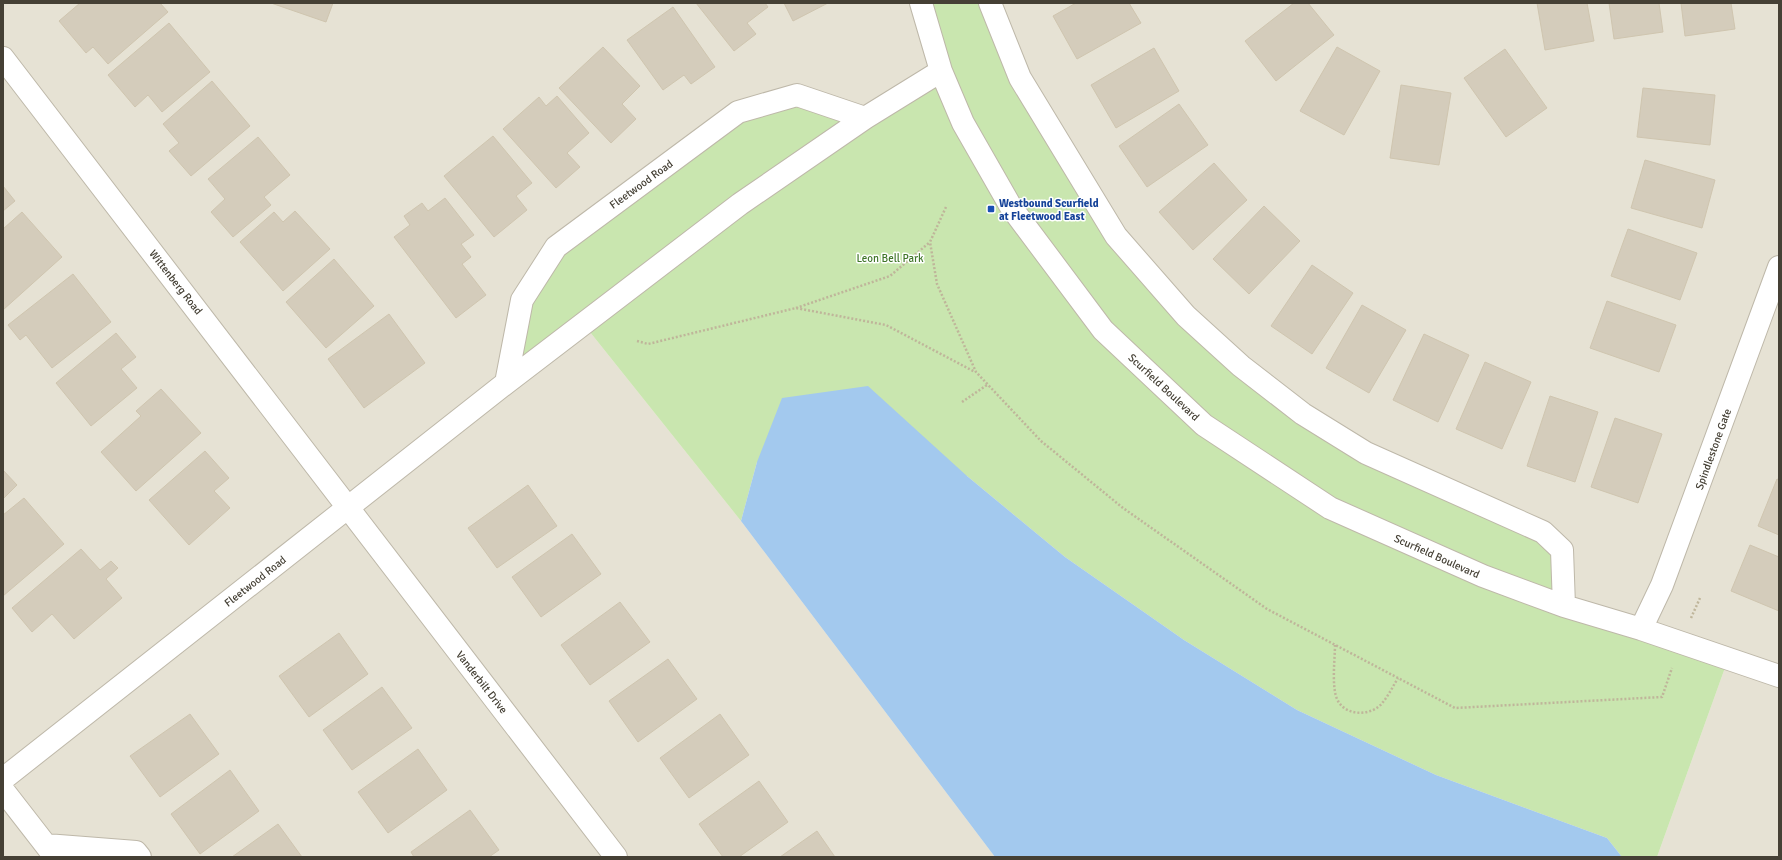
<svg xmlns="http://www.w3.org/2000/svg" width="1782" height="860" font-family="Signika,sans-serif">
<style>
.residential{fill:#e6e2d4}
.green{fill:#c9e6af}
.water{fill:#a3c9ee}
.building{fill:#d4ccbb;stroke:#cfc5af}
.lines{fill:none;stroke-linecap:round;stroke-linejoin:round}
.minor-casing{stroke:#beb8a9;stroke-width:24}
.path{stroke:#bfb59a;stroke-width:2.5;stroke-dasharray:2 2;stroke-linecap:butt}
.minor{stroke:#fff;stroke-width:22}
.transit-dot{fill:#1a4fb4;stroke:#fff;stroke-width:1.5}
.labels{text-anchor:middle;stroke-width:3;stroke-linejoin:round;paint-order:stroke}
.street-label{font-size:11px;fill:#454035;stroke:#fff}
.transit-label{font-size:11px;font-weight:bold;fill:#164399;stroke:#fff;text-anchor:start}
.park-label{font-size:11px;fill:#40762a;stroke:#fff}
</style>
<rect width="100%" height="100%" fill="#f3f0e6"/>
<path class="residential" d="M3,3H1779V857H1657L1731,651L586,327L741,521L995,857H3Z"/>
<path class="green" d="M921,3H990L1116,236L1303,414L1562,550L1564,606L1731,651L1657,857H1622L1607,838L1436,775L1297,710L1184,640L1065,557L967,476L757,462L741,521L586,327L506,383L522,300L556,247L738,112L797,95L865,118L941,71Z"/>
<path class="water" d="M868,386L967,476L1065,557L1184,640L1297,710L1436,775L1607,838L1622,857H995L741,521L757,462L782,398Z"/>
<path class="building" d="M80,3H160L168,12L108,64L93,47L86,53L59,21Z
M271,3H333L326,22Z
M696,3H765L768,7L747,23L756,34L734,51Z
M784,3H828L793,21Z
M1076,3H1129L1141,23L1077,59L1053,16Z
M1294,3H1308L1334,35L1276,81L1245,41Z
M1537,3H1587L1594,41L1545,50Z
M1609,3H1659L1663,32L1614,39Z
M1681,3H1731L1735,29L1685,36Z
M673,7L715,67L691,84L684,75L663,90L627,40Z
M169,23L210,72L162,112L148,95L135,107L108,75Z
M603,47L640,86L622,104L636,119L611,143L559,88Z
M1337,47L1380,71L1344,135L1300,111Z
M1154,48L1179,91L1116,128L1091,85Z
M1505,49L1547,108L1506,137L1464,78Z
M212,81L250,126L191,176L169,151L179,143L163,124Z
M1401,85L1451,93L1439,165L1390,158Z
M1643,88L1715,95L1710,145L1637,137Z
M557,96L589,133L567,153L580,167L556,188L503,129L539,97L546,106Z
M1179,104L1208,145L1147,187L1119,146Z
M493,136L532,183L516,196L527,210L494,237L444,176Z
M258,137L290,175L264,197L271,205L233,237L211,212L225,199L208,179Z
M1645,160L1715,180L1702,228L1631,208Z
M1214,163L1247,200L1193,250L1159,212Z
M3,186L15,201L3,211Z
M445,198L474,235L461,244L471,257L462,264L486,295L456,318L394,237L410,225L404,216L422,203L428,211Z
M1264,206L1300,241L1249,294L1213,259Z
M295,211L330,249L283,291L240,242L274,212L283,222Z
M22,212L62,257L3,310V229Z
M1628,229L1697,253L1680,300L1611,276Z
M334,259L374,306L326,348L286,302Z
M1312,265L1353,293L1312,354L1271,326Z
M73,274L111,322L52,368L26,335L20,340L8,325Z
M1607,301L1676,325L1659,372L1590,348Z
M1362,305L1406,330L1369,393L1326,368Z
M389,314L425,363L364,408L328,359Z
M116,333L136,357L121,369L137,388L91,426L56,383Z
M1424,334L1469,355L1438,422L1393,400Z
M1485,362L1531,382L1502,449L1456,429Z
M161,389L201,433L136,491L101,452L141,416L136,411Z
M1550,396L1598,412L1575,482L1527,466Z
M1615,418L1662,434L1638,503L1591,487Z
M205,451L229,478L214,491L230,508L189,545L149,500Z
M3,470L17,485L3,499Z
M1777,479L1779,480V535L1758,526Z
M528,485L557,526L497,568L468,528Z
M24,498L64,544L3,596V515Z
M572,534L601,574L541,617L512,577Z
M1750,545L1779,557V611L1731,591Z
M81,549L100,570L111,561L118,568L106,579L122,598L74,639L52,614L32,632L12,608Z
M620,602L650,642L590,685L561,645Z
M339,633L368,674L309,717L279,676Z
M668,659L697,699L638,742L609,701Z
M382,687L412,728L352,770L323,730Z
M190,714L219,754L160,797L130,756Z
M720,714L749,755L689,798L660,758Z
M418,749L447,790L388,833L358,792Z
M230,770L259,811L200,854L171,814Z
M759,781L788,822L739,857H723L699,824Z
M470,810L499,850L489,857H414L411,852Z
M278,824L302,857H232Z
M817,831L835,857H780Z"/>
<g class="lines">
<defs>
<path id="minor" d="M921,3L941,71L963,123L1011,207L1103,330L1204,425L1330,508L1483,576L1564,606L1641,629L1779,676
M990,3L1020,78L1116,236L1186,316L1241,366L1303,414L1366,453L1543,532L1562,550L1564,606
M3,58L616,857
M506,383L522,300L556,247L738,112L797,95L865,118
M1641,629L1662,585L1779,267
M3,779L506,383L740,204L865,118L941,71
M3,790L55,857
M46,845L136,852L140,857"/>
</defs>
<use href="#minor" class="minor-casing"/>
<path class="path" d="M946,207L930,242L937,284L976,372L1041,441L1123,508L1267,609L1455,708L1662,697L1672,668
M796,308L890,276L930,242
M637,341L648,344L796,308L886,325L975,372
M962,402L987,385
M1691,618L1700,598
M1335,645C1335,659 1331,689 1338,701C1347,717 1373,716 1383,702C1389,695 1393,686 1398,678"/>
<use href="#minor" class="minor"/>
</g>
<rect class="transit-dot" x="987" y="205" width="8" height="8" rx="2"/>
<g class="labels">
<g class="street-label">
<text transform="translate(641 184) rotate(-36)" y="4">Fleetwood Road</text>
<text transform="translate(176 282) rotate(52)" y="4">Wittenberg Road</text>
<text transform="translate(1164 387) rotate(43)" y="4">Scurfield Boulevard</text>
<text transform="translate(1713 449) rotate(-70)" y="4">Spindlestone Gate</text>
<text transform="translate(1437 556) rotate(24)" y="4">Scurfield Boulevard</text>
<text transform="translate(255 581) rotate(-38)" y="4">Fleetwood Road</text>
<text transform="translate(482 682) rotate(52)" y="4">Vanderbilt Drive</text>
</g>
<g class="transit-label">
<text x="999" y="207">Westbound Scurfield<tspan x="999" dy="13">at Fleetwood East</tspan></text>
</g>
<g class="park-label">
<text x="890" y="262">Leon Bell Park</text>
</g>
</g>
<rect width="1782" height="860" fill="none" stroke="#454035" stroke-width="8"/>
</svg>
